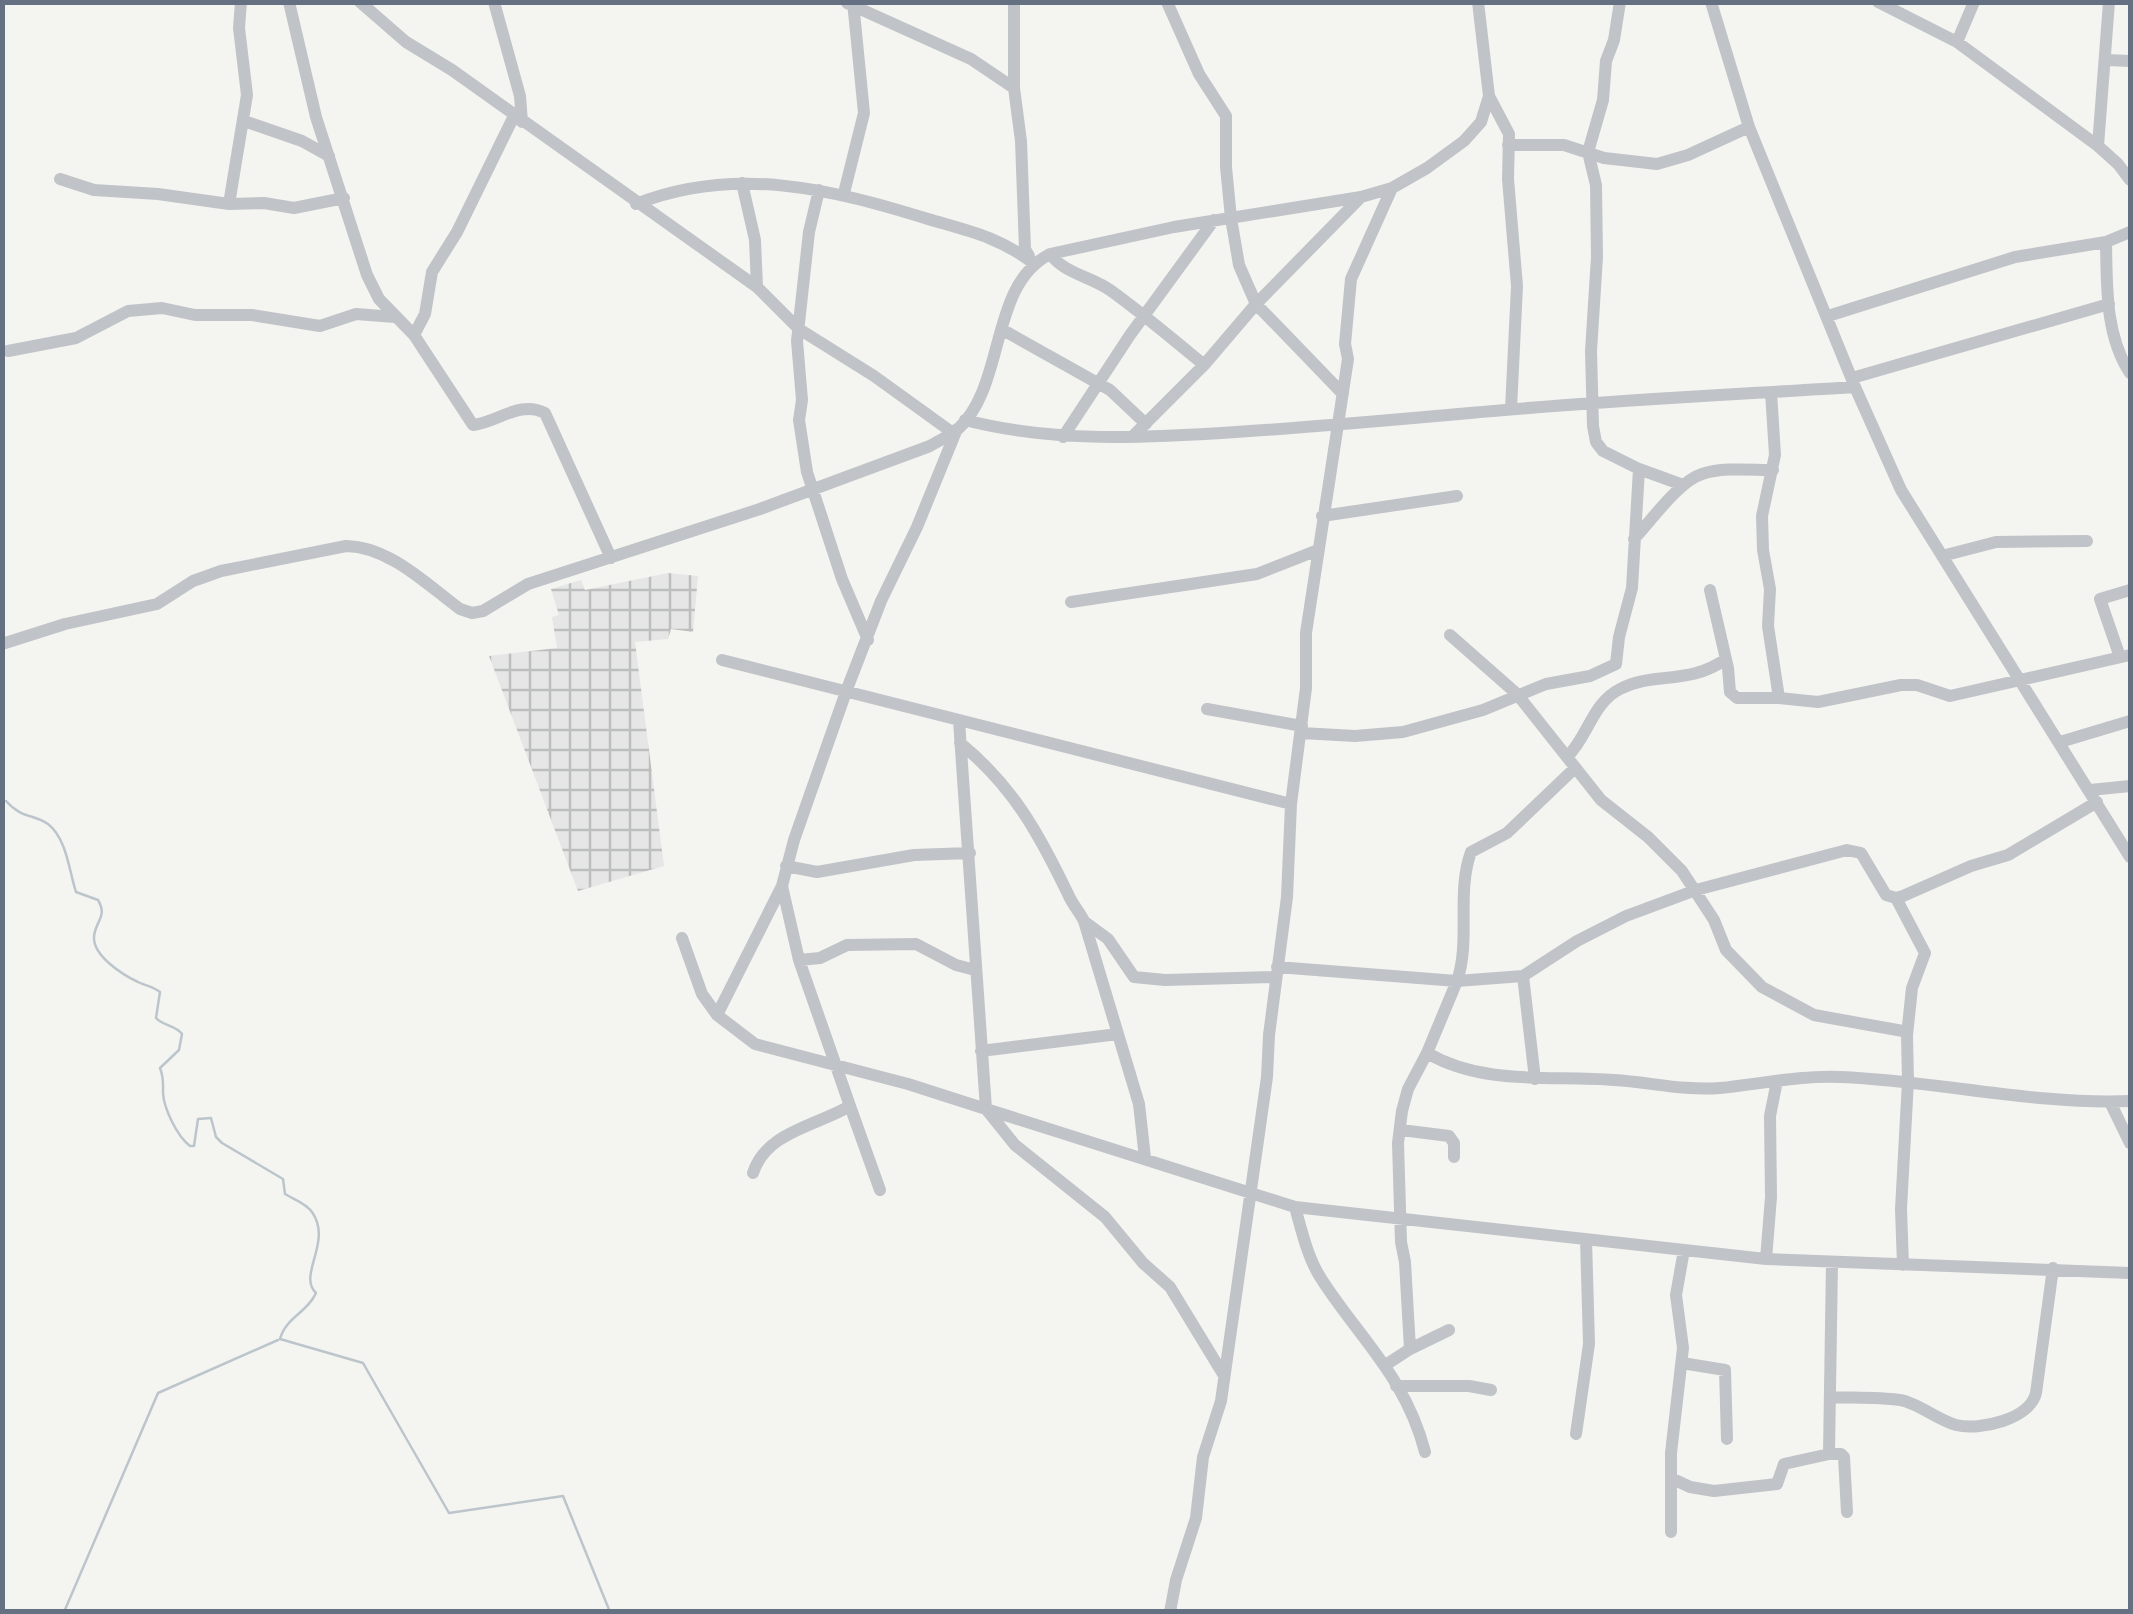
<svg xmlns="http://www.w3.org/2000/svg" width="2133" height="1614" font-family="Lato,sans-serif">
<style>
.industrial{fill:url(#industrial-grid)}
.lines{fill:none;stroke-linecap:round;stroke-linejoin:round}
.stream{stroke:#bcc5cc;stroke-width:2.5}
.minor{stroke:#c0c3c7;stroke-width:12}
</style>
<defs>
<pattern id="industrial-grid" width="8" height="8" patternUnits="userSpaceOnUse" patternTransform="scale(2.5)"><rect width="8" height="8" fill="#e5e6e5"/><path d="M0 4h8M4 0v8" fill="none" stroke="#bdbfbf"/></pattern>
</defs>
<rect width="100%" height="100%" fill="#f4f5f1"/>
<path class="industrial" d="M668,573L698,576L693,632L671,629L668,639L635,642L664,866L578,891L489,656L557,648L552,617L559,615L551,589L581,580L585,590Z"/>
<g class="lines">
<path class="stream" d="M2,755V767
M6,801C22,819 34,814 48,824C67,839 69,871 76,892L98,900C108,917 95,921 94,937C93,956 123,975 138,982C146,986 152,986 160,992L156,1018C163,1026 176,1025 182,1034L179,1050L160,1068C164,1078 163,1083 163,1093C164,1109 177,1136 190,1146H194L198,1119L211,1118L216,1137L222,1143L283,1179L285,1194C293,1199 306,1203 312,1212C333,1242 297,1275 316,1293C307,1313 286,1317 280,1339L363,1363L449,1513L563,1496L610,1612
M64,1612L158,1393L278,1340"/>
<path class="minor" d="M289,2L316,117L367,275L379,299L414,335L473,425C498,422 520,400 545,413L611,558
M360,2L406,42L452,70L757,287L799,329L874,376L953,433
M494,2L520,96L522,122
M1014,2V88L1021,141L1025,249L1029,256
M1167,2L1199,74L1226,116V167L1231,218L1239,265L1256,304L1343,394
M1620,2L1614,40L1606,61L1603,100L1588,152L1596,185L1597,257L1591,351L1593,426L1596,442L1603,451L1639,469L1683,485
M1711,2L1749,127L1855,387L1901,490L2130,857
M1878,2L1957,42L2098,146L2118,164L2130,180
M847,3L971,59L1014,88
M1957,42L1974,2
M2106,60L2130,61
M1489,96L1509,134L1508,179L1517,286L1511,409
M244,121L302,141L329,156
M1508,145H1564L1604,158L1657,164L1688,155L1749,127
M2098,146L2109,2
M60,179L94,190L158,194L229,204L264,203L294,208L344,198
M742,183L755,240L757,287
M819,190L809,232L797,341L802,400L799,420L807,472L842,579L868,640
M844,193L864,113L853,2
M229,204L247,95L239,28L241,2
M636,204C735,165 831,189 928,219C969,231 999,237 1033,263
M2106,242C2107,286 2105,335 2130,373
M1050,254C1065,274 1090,276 1110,290C1142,313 1174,340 1204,365
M1828,316L2015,257L2106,242L2130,232
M1003,330L1110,390L1146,424
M414,335L425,314L432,272L457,232L514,116
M8,351L76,338L128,311L162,308L195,315H252L320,326L356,314L395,317
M1852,378L2109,304
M1771,392L1775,455L1762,516L1763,550L1770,589L1768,626L1779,698
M965,420C1054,443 1145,438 1236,432C1314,427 1392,420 1470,413C1598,401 1727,395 1855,387
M1063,437L1130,335L1214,220
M1132,437L1204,365L1256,304L1361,197
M1322,516L1457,496
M1634,539C1651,521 1679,481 1702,474C1723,467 1751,470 1773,470
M1942,556L1996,542L2087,541
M1710,590L1728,668L1730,692L1737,698H1779L1818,702L1901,685H1917L1950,696L2130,655
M1071,602L1257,574L1318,550
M1450,635L1517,694L1601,800L1648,837L1682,871L1714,920L1726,950L1762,987L1814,1015L1903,1031L1907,1035L1908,1081L1901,1209L1903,1265
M2,644L65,624L157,604L193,581L221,571L346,546C390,547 426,584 460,609L472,613L483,611L528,584L760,509L930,446C938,441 949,436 957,430C1007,385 988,286 1050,254L1174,227L1361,197L1392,188L1427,168L1464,141L1481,122L1489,96L1478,2
M2120,657L2100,599L2130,590
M722,660L1291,804
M1207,709L1302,726
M959,721L986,1109L1295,1207L1766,1259L2130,1273
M1301,733L1355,736L1403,732L1483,710L1546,684L1590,676L1616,664L1619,637L1632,588L1639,469
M2060,742L2130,721
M960,743C1013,786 1039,834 1068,894C1072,904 1079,911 1084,921L1139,1104L1145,1158
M1567,757C1588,737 1592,703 1620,689C1654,671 1688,686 1726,659
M1575,768L1507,833L1471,852C1456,893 1471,940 1457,981L1523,976L1577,941L1626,916L1696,890L1847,850L1861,853L1886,895L1896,898L1903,896L1971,866L2008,855L2097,802
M2090,790L2130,786
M786,866L817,872L914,855L970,853
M1896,898L1925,953L1912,988L1907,1035
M1085,922L1108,939L1134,977L1165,980L1276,977
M682,938L702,994L717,1015L755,1044L908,1084L986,1109L1015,1145L1105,1217L1143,1263L1170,1287L1223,1374
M799,960L820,958L847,945L916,944L956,965L975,970
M1277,967L1457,981L1427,1053L1408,1089L1402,1111L1398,1143L1401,1242L1405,1262L1410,1349L1387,1364
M1523,976L1535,1079
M717,1015L782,886L794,840L847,689L881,601L917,527L957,429
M981,1051L1118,1034
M1427,1053C1484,1086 1550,1075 1614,1080C1649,1082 1684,1091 1720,1088C1760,1084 1801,1075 1841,1077C1938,1081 2034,1105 2130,1101
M2110,1102L2130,1143
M850,1106L880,1190
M1401,1130L1449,1136L1454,1143V1157
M753,1173C766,1132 816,1126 850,1106L799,960L782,886
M1295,1207C1302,1232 1308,1259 1322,1280C1361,1340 1406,1378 1425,1452
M1766,1259L1771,1197L1770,1116L1777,1081
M1410,1349L1449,1330
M1682,1363L1725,1370L1727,1439
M1396,1386H1469L1491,1390
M1830,1397C1853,1398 1877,1397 1900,1400C1916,1402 1938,1420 1956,1425C1980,1431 2030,1419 2036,1393L2053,1268
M1576,1434L1589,1344L1586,1239
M1829,1454H1841L1844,1457L1847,1512
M1671,1478L1690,1487L1714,1491L1777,1484L1784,1464L1829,1454L1832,1262
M1671,1532V1453L1683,1348L1676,1295L1684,1250
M1170,1612L1176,1580L1196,1518L1203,1457L1221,1401L1267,1077L1269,1035L1287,897L1291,804L1306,688V633L1348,359L1345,344L1351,279L1392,188"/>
</g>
<rect width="2133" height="1614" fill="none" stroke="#657082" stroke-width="10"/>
</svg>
